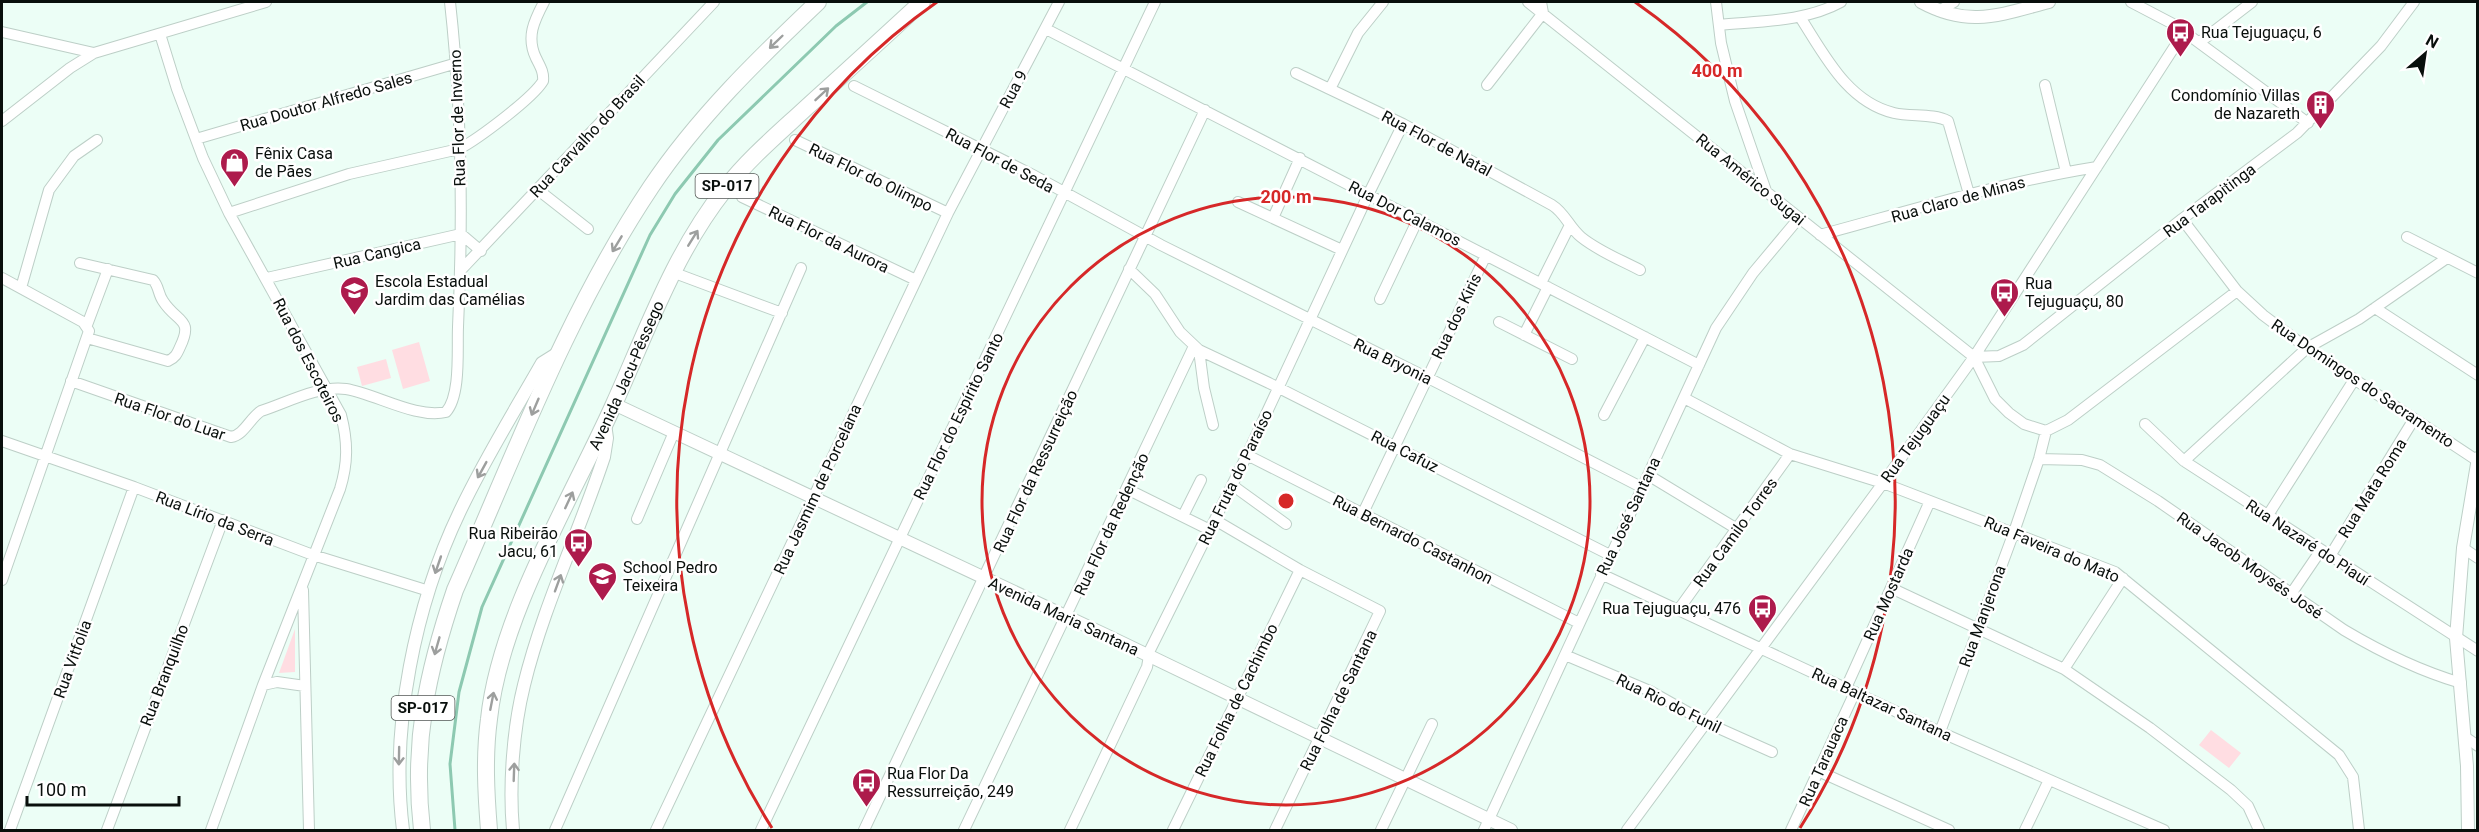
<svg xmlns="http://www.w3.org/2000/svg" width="2479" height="832" font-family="Roboto,sans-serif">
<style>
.green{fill:#ffdde2}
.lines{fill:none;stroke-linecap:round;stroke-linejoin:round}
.stream{stroke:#8dc9b1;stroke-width:3}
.minor-casing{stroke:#bdcfc7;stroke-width:12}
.tertiary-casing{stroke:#bdcfc7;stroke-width:14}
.trunk-casing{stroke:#bdcfc7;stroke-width:18}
.minor{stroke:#fff;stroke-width:10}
.tertiary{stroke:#fff;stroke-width:12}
.trunk{stroke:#fff;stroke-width:16}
.oneway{stroke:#9d9f9e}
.ring{fill:none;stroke:#d62828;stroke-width:3}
.labels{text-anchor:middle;stroke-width:5;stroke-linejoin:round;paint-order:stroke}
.shield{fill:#fff;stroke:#535755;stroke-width:1.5}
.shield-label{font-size:15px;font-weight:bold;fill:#090f0c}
.poi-label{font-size:16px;fill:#090f0c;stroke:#fff;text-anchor:start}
.street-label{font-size:16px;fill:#090f0c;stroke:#fff}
.centre{fill:#d62828;stroke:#fff;stroke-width:3}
.ring-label{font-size:18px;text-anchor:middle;font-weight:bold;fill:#d62828;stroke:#fff;stroke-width:5;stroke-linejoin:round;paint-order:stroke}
</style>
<rect width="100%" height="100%" fill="#ecfef6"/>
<path class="green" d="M419,342L430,381L403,389L392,350Z
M386,359L391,378L362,386L357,367Z
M295,629V672L279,673Z
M2211,730L2241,753L2229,768L2199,745Z"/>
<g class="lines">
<path class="stream" d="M455,830L450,764L459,692L482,607L650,235L675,194L718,140L836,26L867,2"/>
<defs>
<path id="minor" d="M1528,2L1974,357L1995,399L2009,413L2024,424L2046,431L2068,420L2237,291
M1716,2L1721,43L1735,101L1766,191
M2131,2L2175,25L2308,123
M1939,11L1954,2
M1800,17C1824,54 1847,102 1894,113C1911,117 1933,113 1948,121L1969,194
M1719,25C1759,21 1805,22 1841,2
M1046,29L1699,365
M2,32L94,53
M160,34L177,89L203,158L229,213L341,415C348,442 348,463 340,489L263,685L211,830
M2200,42L2252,2
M1296,73L1403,124L1552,205C1565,213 1569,227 1581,237C1598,251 1621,260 1640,270
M1487,85L1543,13L1541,2
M2045,85L2066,172
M854,86L1031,174L1161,245L1438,383L1641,487
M1330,89L1358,33L1383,2
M2,121L70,68L94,53L266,2
M196,139L457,63
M795,140L948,213
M537,189L588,229
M742,197L916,280
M1238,202L1342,250
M229,213L349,174L459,149C478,139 533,98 543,81C544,72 540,66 536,58C526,37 534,21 544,2
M1273,218L1300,158
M2182,219L2237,291L2263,315L2307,348L2478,461
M1820,235C1912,210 2003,182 2097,167
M2407,237L2478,273
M80,263L153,280C159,286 158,294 163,301C177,323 194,318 180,347C177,354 175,358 168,361L87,338
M1129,269L1155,294L1180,332L1199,350L1204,388L1213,425
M460,271L714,2
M672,272L782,313
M2,278L83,322L89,331L2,580
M267,278L461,234L481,251
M1541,283L1570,225
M21,288L49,190L74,156L97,140
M1380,299L1418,219
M2375,308L2478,375
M1499,322L1572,359
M87,325L108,269
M1524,335L1548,287
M1199,350L1269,383L1610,555
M1974,357L1999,356L2023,345L2182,219L2297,133L2381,46L2414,2
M71,381L231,437C244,435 250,418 261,411C286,403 319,385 346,389C376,394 416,419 446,412C461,395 457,350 458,327C463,219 462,110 450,2
M1684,398L1790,454L1883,483L2115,572L2339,755L2353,777L2359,830
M1604,415L1645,337
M2145,424L2184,461L2478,651
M2,441L134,487L313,555L429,591
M1247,455L1579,623
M2039,459L2082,460L2100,465L2158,501L2344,630C2381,652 2420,671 2461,683
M2184,461L2307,348L2359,319L2447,258
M1648,475L1737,529
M1232,485L1286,524
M1127,489L1210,530
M1363,513L1486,255
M2268,515L2354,380
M1183,516L1201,480
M637,519L674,432
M1215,520L1300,570L1380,611L1275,830
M2463,548L2478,558
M2330,556L2414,419
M1601,574L1940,732L2164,830
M1891,588L2064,669L2150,728L2231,790L2248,806L2259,830
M303,590L309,830
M2291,594L2321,550
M1679,609L1790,454
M1565,655L1650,691L1707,723L1772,752
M2064,669L2123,578
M263,685L277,682L305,686
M1846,688L1930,501
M1940,732L2014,532L2039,459L2046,431
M2465,737L2478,746
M1818,771L1949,830
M10,830L134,487
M107,830L223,520
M555,830L801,268
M656,830L948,213L1059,2
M761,830L1155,2
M864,830L1205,110
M964,830L1194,346
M1070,830L1147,667L1150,650L1247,455L1369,193L1403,124
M1173,830L1300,570
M1381,830L1432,724
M1484,830L1716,328L1753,273L1799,218
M1627,830L1883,483L1974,357L2184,32
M1791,830L1855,692
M2025,830L2049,780"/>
<path id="tertiary" d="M1921,2C1969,28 1999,15 2049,2
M614,404L1108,636L1511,830
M403,830C390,727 415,605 460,511C484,460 514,412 542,363L558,353
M513,830C509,786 513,729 524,685C543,607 579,533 604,457L607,438L605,424
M2468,830L2467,766L2456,638L2463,548L2478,458"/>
<g id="trunk">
<path d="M422,830C412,743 427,672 455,590C515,454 568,311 651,187C698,117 758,59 818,2"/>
<path id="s1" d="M489,830C486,793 484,756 489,719C500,615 571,500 614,404C647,331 674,253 725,189C748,159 779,133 807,107C846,72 884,37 922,2"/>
</g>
</defs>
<use href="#minor" class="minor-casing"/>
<use href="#tertiary" class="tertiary-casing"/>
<use href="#trunk" class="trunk-casing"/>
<use href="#minor" class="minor"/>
<use href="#tertiary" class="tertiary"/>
<use href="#trunk" class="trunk"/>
</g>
<defs><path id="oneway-shaft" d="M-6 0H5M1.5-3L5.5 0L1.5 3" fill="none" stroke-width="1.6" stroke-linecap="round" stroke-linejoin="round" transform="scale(1.5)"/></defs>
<g class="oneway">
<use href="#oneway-shaft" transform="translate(776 42) rotate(136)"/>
<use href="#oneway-shaft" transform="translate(822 94) rotate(-43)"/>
<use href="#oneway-shaft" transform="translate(693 238) rotate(-58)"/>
<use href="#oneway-shaft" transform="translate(617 244) rotate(121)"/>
<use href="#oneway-shaft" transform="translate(535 407) rotate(113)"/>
<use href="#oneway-shaft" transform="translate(482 470) rotate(119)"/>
<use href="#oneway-shaft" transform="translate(569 500) rotate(-65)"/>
<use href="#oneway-shaft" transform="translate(438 565) rotate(109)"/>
<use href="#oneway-shaft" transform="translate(558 583) rotate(-70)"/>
<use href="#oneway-shaft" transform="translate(437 646) rotate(106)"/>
<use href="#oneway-shaft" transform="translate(492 701) rotate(-79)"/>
<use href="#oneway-shaft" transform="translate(399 756) rotate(91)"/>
<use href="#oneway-shaft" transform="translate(514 772) rotate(-88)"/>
</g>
<g class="ring">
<circle cx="1286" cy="501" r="304"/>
<path d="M772 828A609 609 0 0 1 937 2M1635 2A609 609 0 0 1 1800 828"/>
</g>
<defs>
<symbol id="bus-pin" viewBox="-11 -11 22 30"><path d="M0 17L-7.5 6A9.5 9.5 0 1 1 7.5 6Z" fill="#ad1b4c" stroke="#fff"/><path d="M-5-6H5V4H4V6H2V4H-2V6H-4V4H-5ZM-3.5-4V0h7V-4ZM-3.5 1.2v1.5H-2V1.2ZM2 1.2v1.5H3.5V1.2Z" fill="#fff"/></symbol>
<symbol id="building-pin" viewBox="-11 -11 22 30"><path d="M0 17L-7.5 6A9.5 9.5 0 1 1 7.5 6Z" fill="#ad1b4c" stroke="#fff"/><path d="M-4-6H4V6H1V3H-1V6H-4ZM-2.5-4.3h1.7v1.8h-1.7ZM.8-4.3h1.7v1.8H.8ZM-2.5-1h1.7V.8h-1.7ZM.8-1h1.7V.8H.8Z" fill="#fff"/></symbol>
<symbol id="shop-pin" viewBox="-11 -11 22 30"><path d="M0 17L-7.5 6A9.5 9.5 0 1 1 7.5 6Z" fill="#ad1b4c" stroke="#fff"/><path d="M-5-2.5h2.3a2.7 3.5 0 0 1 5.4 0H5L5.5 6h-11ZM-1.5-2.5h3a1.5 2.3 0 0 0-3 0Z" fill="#fff"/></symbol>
<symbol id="school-pin" viewBox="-11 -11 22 30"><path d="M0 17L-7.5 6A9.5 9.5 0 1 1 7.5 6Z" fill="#ad1b4c" stroke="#fff"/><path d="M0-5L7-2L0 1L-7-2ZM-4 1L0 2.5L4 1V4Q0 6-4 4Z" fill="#fff"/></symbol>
</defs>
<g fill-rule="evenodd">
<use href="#bus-pin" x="2164" y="16" width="33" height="45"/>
<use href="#building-pin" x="2304" y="88" width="33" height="45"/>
<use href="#shop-pin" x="218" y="146" width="33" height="45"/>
<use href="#school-pin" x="338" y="274" width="33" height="45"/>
<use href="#bus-pin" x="1988" y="276" width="33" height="45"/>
<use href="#bus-pin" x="562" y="526" width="33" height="45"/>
<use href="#school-pin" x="586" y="560" width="33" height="45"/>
<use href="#bus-pin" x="1746" y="592" width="33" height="45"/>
<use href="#bus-pin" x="850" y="766" width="33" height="45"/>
</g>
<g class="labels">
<g class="shield">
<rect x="695.5" y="174" width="63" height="24" rx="4.5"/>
<rect x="391.5" y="696" width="63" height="24" rx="4.5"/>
</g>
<g class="shield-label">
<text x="727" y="191">SP-017</text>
<text x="423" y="713">SP-017</text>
</g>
<g class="poi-label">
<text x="2201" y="38">Rua Tejuguaçu, 6</text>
<text x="2300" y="101" text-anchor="end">Condomínio Villas<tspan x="2300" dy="18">de Nazareth</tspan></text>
<text x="255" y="159">Fênix Casa<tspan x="255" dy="18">de Pães</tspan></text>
<text x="375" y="287">Escola Estadual<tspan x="375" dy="18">Jardim das Camélias</tspan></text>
<text x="2025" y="289">Rua<tspan x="2025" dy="18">Tejuguaçu, 80</tspan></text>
<text x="558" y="539" text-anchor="end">Rua Ribeirão<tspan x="558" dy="18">Jacu, 61</tspan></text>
<text x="623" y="573">School Pedro<tspan x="623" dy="18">Teixeira</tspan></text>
<text x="1741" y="614" text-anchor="end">Rua Tejuguaçu, 476</text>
<text x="887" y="779">Rua Flor Da<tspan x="887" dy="18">Ressurreição, 249</tspan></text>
</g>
<g class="street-label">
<text transform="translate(1013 89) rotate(-62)" y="6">Rua 9</text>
<text transform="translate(326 101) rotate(-16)" y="6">Rua Doutor Alfredo Sales</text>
<text transform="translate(457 118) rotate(-92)" y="6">Rua Flor de Inverno</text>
<text transform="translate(587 136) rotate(-47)" y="6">Rua Carvalho do Brasil</text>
<text transform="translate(1437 143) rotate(28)" y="6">Rua Flor de Natal</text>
<text transform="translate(1000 160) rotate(28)" y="6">Rua Flor de Seda</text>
<text transform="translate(871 177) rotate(26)" y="6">Rua Flor do Olimpo</text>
<text transform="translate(1751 179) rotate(39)" y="6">Rua Américo Sugai</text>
<text transform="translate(1958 199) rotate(-15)" y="6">Rua Claro de Minas</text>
<text transform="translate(2209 200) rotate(-37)" y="6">Rua Tarapitinga</text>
<text transform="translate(1405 213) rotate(27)" y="6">Rua Dor Calamos</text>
<text transform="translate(829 239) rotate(26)" y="6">Rua Flor da Aurora</text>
<text transform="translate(377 253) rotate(-13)" y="6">Rua Cangica</text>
<text transform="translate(1456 316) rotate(-64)" y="6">Rua dos Kiris</text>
<text transform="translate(309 360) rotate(63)" y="6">Rua dos Escoteiros</text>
<text transform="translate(1393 361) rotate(26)" y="6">Rua Bryonia</text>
<text dy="6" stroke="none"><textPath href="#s1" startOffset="483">Avenida Jacu-Pêssego</textPath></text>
<text transform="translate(2363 383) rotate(34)" y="6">Rua Domingos do Sacramento</text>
<text transform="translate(170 416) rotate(19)" y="6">Rua Flor do Luar</text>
<text transform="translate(958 416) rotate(-64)" y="6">Rua Flor do Espírito Santo</text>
<text transform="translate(1915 438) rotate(-54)" y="6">Rua Tejuguaçu</text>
<text transform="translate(1405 451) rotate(27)" y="6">Rua Cafuz</text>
<text transform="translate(1035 471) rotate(-65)" y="6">Rua Flor da Ressurreição</text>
<text transform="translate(1235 477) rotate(-64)" y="6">Rua Fruta do Paraíso</text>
<text transform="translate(2372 488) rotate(-58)" y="6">Rua Mata Roma</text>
<text transform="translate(817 489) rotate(-65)" y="6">Rua Jasmim de Porcelana</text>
<text transform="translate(1628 516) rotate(-65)" y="6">Rua José Santana</text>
<text transform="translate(215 518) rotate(21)" y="6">Rua Lírio da Serra</text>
<text transform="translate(1111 524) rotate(-65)" y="6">Rua Flor da Redenção</text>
<text transform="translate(1735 532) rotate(-54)" y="6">Rua Camilo Torres</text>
<text transform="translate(1413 539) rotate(27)" y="6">Rua Bernardo Castanhon</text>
<text transform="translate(2308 542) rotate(33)" y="6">Rua Nazaré do Piauí</text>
<text transform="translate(2052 549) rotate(23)" y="6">Rua Faveira do Mato</text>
<text transform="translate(2250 565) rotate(35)" y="6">Rua Jacob Moysés José</text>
<text transform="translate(1888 594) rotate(-66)" y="6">Rua Mostarda</text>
<text transform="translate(1064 616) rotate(25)" y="6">Avenida Maria Santana</text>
<text transform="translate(1982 616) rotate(-70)" y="6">Rua Manjerona</text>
<text transform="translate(72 659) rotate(-70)" y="6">Rua Vitfolia</text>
<text transform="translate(164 675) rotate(-69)" y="6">Rua Branquilho</text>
<text transform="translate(1236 700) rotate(-64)" y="6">Rua Folha de Cachimbo</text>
<text transform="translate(1338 700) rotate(-64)" y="6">Rua Folha de Santana</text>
<text transform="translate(1669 703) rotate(26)" y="6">Rua Rio do Funil</text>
<text transform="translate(1882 704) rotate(25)" y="6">Rua Baltazar Santana</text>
<text transform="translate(1823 761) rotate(-66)" y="6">Rua Tarauaca</text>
</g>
</g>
<circle cx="1286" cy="501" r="9" class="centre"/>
<g class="ring-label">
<text x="1717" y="77">400 m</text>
<text x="1286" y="203">200 m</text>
</g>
<rect width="2479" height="832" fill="none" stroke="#090f0c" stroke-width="6"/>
<g transform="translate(2425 54) rotate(29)" stroke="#ffffff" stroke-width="4.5" paint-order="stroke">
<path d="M0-4.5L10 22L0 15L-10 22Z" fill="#090f0c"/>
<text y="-9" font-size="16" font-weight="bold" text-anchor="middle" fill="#090f0c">N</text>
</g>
<path d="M27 796v9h152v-9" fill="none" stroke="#090f0c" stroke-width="3"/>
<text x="36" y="796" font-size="18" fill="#090f0c" stroke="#ffffff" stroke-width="4.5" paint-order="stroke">100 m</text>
</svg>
